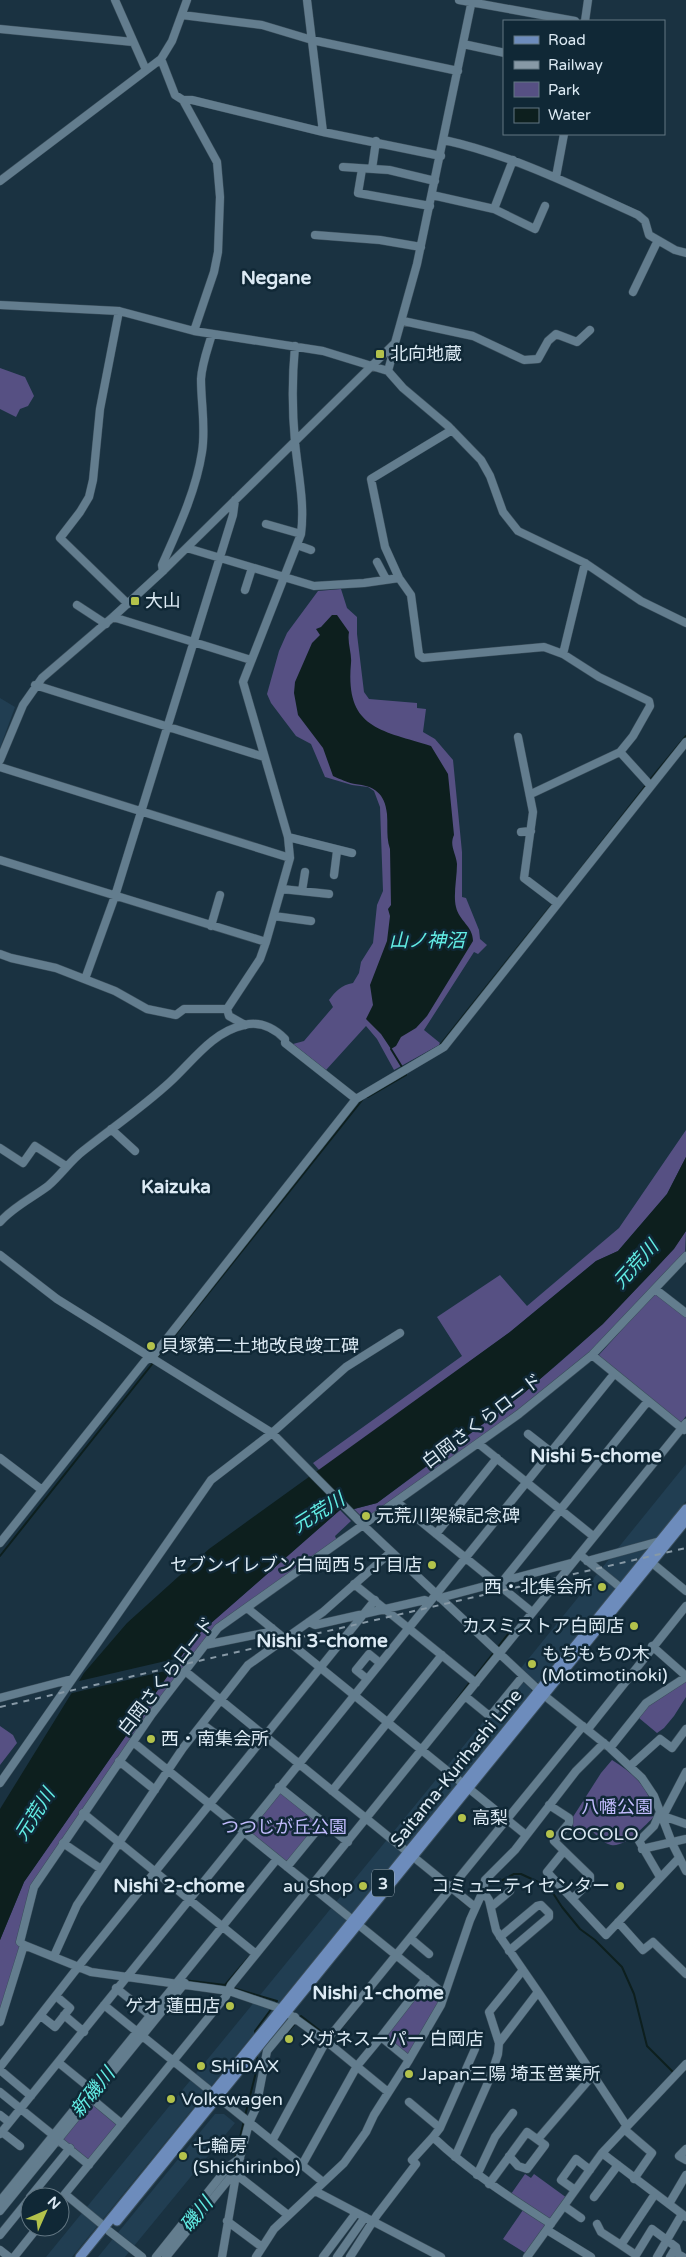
<svg xmlns="http://www.w3.org/2000/svg" width="686" height="2257" font-family="'Varela Round','Noto Sans JP',sans-serif">
<style>
.built{fill:#213e52}
.green{fill:#565083}
.water{fill:#0d1f1e}
.pier{fill:#1a3241}
.lines{fill:none;stroke-linecap:round;stroke-linejoin:round}
.stream{stroke:#0d1f1e;stroke-width:2}
.minor-casing{stroke:#3b4f5c;stroke-width:9}
.major-casing{stroke:#3b4f5c;stroke-width:11}
.minor{stroke:#637d8e;stroke-width:8}
.major{stroke:#6d8cbc;stroke-width:9}
.rail{stroke:#8799a6;stroke-width:2;stroke-dasharray:6 6;stroke-linecap:butt}
.poi-dot{fill:#b3c24b;stroke:#102836;stroke-width:2}
.labels{text-anchor:middle;stroke-width:5;stroke-linejoin:round;paint-order:stroke}
.shield{fill:#102836;stroke:#9fb0bb;stroke-width:1}
.shield-label{font-size:16px;font-weight:bold;fill:#dceaf4}
.poi-label{font-size:18px;fill:#dceaf4;stroke:#102836;text-anchor:start}
.street-label{font-size:18px;fill:#dceaf4;stroke:#102836}
.park-label{font-size:18px;fill:#c1bbfc;stroke:#102836}
.neighbourhood-label{font-size:19px;font-weight:bold;fill:#dceaf4;stroke:#102836}
.water-label{font-size:19px;font-style:italic;fill:#62ede5;stroke:#102836}
</style>
<rect width="100%" height="100%" fill="#1a3241"/>
<path class="built" d="M0,698L15,707L0,748Z
M686,1464V1501L539,1682H536L521,1668Z
M519,1678L531,1689V1693L72,2257H46Z
M215,2114H224L235,2123L125,2257H98Z"/>
<path class="green" d="M0,368L25,377L34,396L28,406L20,409L16,417L0,409Z
M341,589L347,608L357,617V634L364,692L369,699L417,703V708L426,709L423,732L435,739L453,760L462,852V897L466,898L479,930L480,939L487,945L478,954L474,952L424,1030L440,1043L439,1045L394,1070L377,1039L366,1026L326,1070L293,1044L304,1041L333,1007L329,1000C336,991 341,985 353,983L359,973L361,962L373,943L377,905L383,891L380,807L374,791L368,787L352,785L325,777L311,744L296,736L271,703L267,694L279,651L287,633L318,591Z
M686,1130V1157L667,1194L618,1251L596,1261L510,1332L320,1471L313,1463L462,1356L437,1317L500,1275L527,1306L619,1228Z
M686,1231L685,1253L587,1355L527,1404L373,1515H360L354,1509L377,1503C467,1436 558,1373 634,1291C653,1272 671,1253 686,1231Z
M655,1293L686,1316V1416L680,1424L598,1356Z
M340,1510L351,1521L335,1536L337,1541L215,1629L32,1885L21,1947L0,2013V1940L24,1882L194,1638Z
M686,1681V1697L674,1716L664,1728L657,1733L639,1718L648,1704Z
M0,1726L13,1735L17,1743L0,1765Z
M612,1760C635,1774 650,1789 655,1816C645,1825 625,1848 611,1845C603,1843 597,1836 591,1830L581,1834L575,1830L571,1820L601,1773Z
M282,1791L319,1822V1825L286,1863L249,1832Z
M426,1983L441,1995L438,2005L409,2055L385,2036Z
M91,2101L118,2123L87,2161L60,2138Z
M525,2174L531,2178L534,2174L567,2198L550,2222L511,2194Z
M523,2210L548,2225L527,2254L503,2239Z"/>
<path class="water" d="M332,615H337L349,632C347,643 352,653 351,663C345,728 379,730 431,746L448,774L454,835C449,846 456,853 457,864C457,878 453,895 456,907C459,921 473,926 473,941L427,1016L416,1028L401,1037L396,1046L391,1049L381,1034L366,1019L373,1005L370,985L387,941L390,916L388,909L391,905L390,849C386,837 388,827 387,814C385,793 374,786 355,784C348,783 340,779 333,776L323,748L298,715L294,693L295,682L312,643L320,635L316,629L321,627Z
M686,1157V1231L674,1249L603,1324L523,1394L377,1503L354,1509L340,1510L194,1638L24,1882L0,1940V1809L84,1673L127,1623L209,1549L510,1332L596,1261L618,1251L667,1194Z"/>
<path class="pier" d="M183,1657L174,1669L68,1694L75,1682Z"/>
<g class="lines">
<path class="stream" d="M649,781L686,736
M557,899L647,784
M440,1045L554,902
M391,1049L402,1067
M368,1097L406,1075L405,1074
M156,1359L363,1099
M0,1556L153,1363
M498,1647L512,1629
M473,1679L495,1651
M446,1714L470,1682
M486,1884L497,1883L514,1874H521L549,1887L562,1907L580,1929L595,1940L622,1967L634,1994L647,2046L673,2072
M479,1892L480,1884H482
M458,1898L472,1909
M183,1980L225,1985L249,1957
M233,1988L277,2001L275,2004
M300,2018L301,2016L327,2036
M287,2033L297,2021
M256,2035L255,2031L272,2008
M330,2039L332,2040L354,2012
M257,2068L261,2063
M245,2116L257,2068V2055
M235,2158L244,2121
M161,2257L216,2189"/>
<defs>
<path id="minor" d="M115,0L146,70
M187,0L172,41L161,59L175,95L183,100L217,162L220,197L218,252L214,272L194,331
M307,0L323,132
M459,0L575,21
M182,15L262,25L312,40L458,71
M585,21L588,0
M0,29L133,42
M463,44L505,53
M183,100H192L323,132L441,156
M444,140C512,155 574,186 638,215L645,221L649,235L675,250L686,253
M513,160L494,209L535,229L545,206
M343,167L389,170L435,181
M362,169L358,193L430,206
M372,169L376,141
M556,177L564,134
M0,181L161,59
M432,195L494,209
M315,235L380,240L421,247
M633,292L658,240
M0,305L119,311L194,331L323,351L388,371L403,388L448,426L481,460L490,476L503,512L518,531L585,563L641,601L686,623
M119,311L100,409L93,480L89,497L80,512L60,538L128,604
M403,321L473,336L524,360L538,359L548,341L556,334L577,342L590,330
M388,371L395,345
M452,430L371,479L385,547L399,578L411,595L419,655L423,658L544,647L563,654L599,677L649,701L650,706L633,736L620,752L650,785
M266,524L301,534
M297,545L311,550
M187,548L314,586L364,583L399,578
M377,562L386,579
M163,571L162,565C178,529 196,491 202,452C206,427 201,404 201,379C202,363 208,348 212,334
M245,590L252,568
M77,605L106,624
M113,617L251,660
M563,654L585,563
M35,685L264,757
M518,737L533,812L524,878L557,903
M0,760L23,705L42,678L113,617L163,571L395,343L417,264L472,0
M0,767L290,858
M531,794L620,752
M521,832L531,831
M288,837L352,853
M0,860L266,942
M334,875L337,851
M282,889L329,894
M302,891L305,872
M274,916L311,921
M211,926L220,895
M0,954L11,958L56,968L115,991L147,1009L176,1015L184,1009H227
M85,979L115,896L233,515L235,500
M227,1009L260,959L266,942L290,858L288,837L243,682L301,534C305,503 298,474 295,442C292,410 292,378 295,346
M227,1009L229,1016L245,1025
M111,1129L135,1151
M0,1148L23,1163L35,1146L66,1166
M0,1222C13,1207 32,1198 48,1186C61,1175 70,1161 83,1151C112,1128 143,1107 170,1082C192,1062 212,1032 244,1025C260,1021 274,1028 285,1039V1043L356,1099
M0,1255L57,1299L272,1433L363,1525L500,1654L545,1696L610,1748L642,1778L654,1796L672,1843L686,1871
M655,1289L686,1313
M592,1355L684,1430
M528,1434L551,1452
M479,1444L593,1536
M0,1458L42,1490
M397,1502L532,1612
M436,1534L497,1458
M0,1543L145,1361L154,1355L356,1099L444,1047L686,742
M584,1558L621,1588
M587,1561L660,1541
M651,1562L686,1591
M502,1582L648,1401
M354,1584L476,1683
M440,1598L571,1563
M247,1608L526,1835
M309,1622L315,1625L425,1600L429,1602
M205,1645L269,1632L272,1628
M652,1646L686,1676
M185,1671L475,1907
M367,1679L356,1670L369,1654L380,1663
M465,1696L487,1714H492L523,1676
M0,1698L72,1679
M202,1724L224,1740
M588,1729L686,1606
M133,1742L444,1994
M610,1748L646,1703L686,1677
M119,1761L155,1790
M630,1766L660,1739L672,1748L686,1729
M0,1783L211,1480L272,1433L346,1367L400,1333
M279,1787L348,1842
M332,1791L442,1655
M549,1805L569,1818V1823L554,1841L590,1876V1882L573,1898
M83,1813L256,1954
M663,1816L686,1772
M663,1816L686,1824
M63,1843L101,1869
M642,1849L686,1839
M564,1851L547,1872L606,1935L679,1858
M287,1867L323,1823
M660,1877L639,1841L654,1826L660,1812
M483,1891L489,1900L496,1930L503,1941L543,1999L626,2125
M491,1907L510,1891
M618,1922L643,1950L653,1942L686,1974
M500,1937L537,1906L541,1905L549,1913V1917L509,1951
M410,1938L429,1954
M24,1945L20,1942L34,1887L152,1714L218,1628L519,1414L592,1355L686,1256
M24,1945L91,1972L229,1991L282,2009L326,2041L388,2092
M54,1956L77,1905L183,1748L248,1665L323,1612L391,1552
M116,1988L151,2016
M104,2005L323,2182
M64,2015L84,2032
M41,2016L55,2027L70,2008L56,1996
M0,2022L24,1945
M499,2043L489,2012L523,1970
M409,2060L381,2037L426,1979
M59,2063L91,2089
M0,2067L82,1962L375,1600
M467,2069L490,2078
M0,2070L31,2096
M0,2092L53,2135
M92,2099L122,2124
M409,2102L440,2128L433,2137C469,2171 509,2197 551,2224
M0,2115L9,2122
M440,2128L475,2049
M624,2129L652,2153L634,2179
M2,2132L20,2146
M0,2134L614,1374
M538,2139L593,2075
M58,2140L89,2165
M272,2141L326,2041L583,1726
M686,2149L679,2156L686,2160
M602,2153L686,2217
M455,2157L490,2078L498,2054L499,2043L538,1992
M302,2165L357,2066L381,2037
M237,2175L288,2215
M477,2175L495,2137L513,2113
M489,2184L527,2132L545,2145L527,2169L518,2166L509,2156
M575,2190L561,2180L576,2159L590,2170
M315,2191L441,2257
M65,2194L105,2227
M655,2194L621,2245L636,2255L652,2229L676,2247L678,2254L683,2257
M30,2197L70,2148
M594,2197L618,2165
M60,2200L226,1996L231,1985L686,1423
M0,2201L277,1859
M669,2204L686,2175
M564,2206L581,2218
M0,2211L185,1983
M227,2221L262,2247
M597,2224L601,2232L621,2245
M547,2230L591,2257
M109,2231L142,2257
M0,2235L30,2198
M0,2250L9,2257
M14,2257L38,2227
M156,2257L228,2167L240,2158
M166,2257L237,2169
M222,2257L237,2169L249,2123L256,2108L267,2051L295,2017
M256,2257L274,2229L344,2163L366,2132L374,2115L409,2060L441,2005L470,1920L483,1891L485,1880L515,1850L576,1771L604,1743
M323,2257L356,2213
M337,2257L365,2217
M350,2257L377,2215L416,2164L412,2160L433,2137
M527,2257L602,2153L686,2064
M657,2257L682,2214
M670,2257L676,2247"/>
<path id="major" d="M117,2221L686,1520
M80,2257L686,1509"/>
</defs>
<use href="#minor" class="minor-casing"/>
<use href="#major" class="major-casing"/>
<use href="#minor" class="minor"/>
<use href="#major" class="major"/>
<path class="rail" d="M0,1707L686,1548"/>
</g>
<g class="poi-dot">
<rect x="375" y="349" width="10" height="10" rx="2.5"/>
<rect x="130" y="596" width="10" height="10" rx="2.5"/>
<circle cx="151" cy="1346" r="5"/>
<circle cx="366" cy="1516" r="5"/>
<circle cx="432" cy="1565" r="5"/>
<circle cx="602" cy="1587" r="5"/>
<circle cx="634" cy="1626" r="5"/>
<circle cx="532" cy="1664" r="5"/>
<circle cx="151" cy="1739" r="5"/>
<circle cx="462" cy="1818" r="5"/>
<circle cx="550" cy="1834" r="5"/>
<circle cx="363" cy="1886" r="5"/>
<circle cx="620" cy="1886" r="5"/>
<circle cx="230" cy="2006" r="5"/>
<circle cx="289" cy="2039" r="5"/>
<circle cx="201" cy="2066" r="5"/>
<circle cx="409" cy="2074" r="5"/>
<circle cx="171" cy="2099" r="5"/>
<circle cx="183" cy="2156" r="5"/>
</g>
<g class="labels">
<rect class="shield" x="372" y="1869.5" width="22" height="27" rx="4"/>
<g class="shield-label">
<text x="383" y="1889">3</text>
</g>
<g class="poi-label">
<text x="390" y="360">北向地蔵</text>
<text x="145" y="607">大山</text>
<text x="161" y="1352">貝塚第二土地改良竣工碑</text>
<text x="376" y="1522">元荒川架線記念碑</text>
<text x="422" y="1571" text-anchor="end">セブンイレブン白岡西５丁目店</text>
<text x="592" y="1593" text-anchor="end">西・北集会所</text>
<text x="624" y="1632" text-anchor="end">カスミストア白岡店</text>
<text x="542" y="1660">もちもちの木<tspan x="542" dy="21">(Motimotinoki)</tspan></text>
<text x="161" y="1745">西・南集会所</text>
<text x="472" y="1824">高梨</text>
<text x="560" y="1840">COCOLO</text>
<text x="353" y="1892" text-anchor="end">au Shop</text>
<text x="610" y="1892" text-anchor="end">コミュニティセンター</text>
<text x="220" y="2012" text-anchor="end">ゲオ 蓮田店</text>
<text x="299" y="2045">メガネスーパー 白岡店</text>
<text x="211" y="2072">SHiDAX</text>
<text x="419" y="2080">Japan三陽 埼玉営業所</text>
<text x="181" y="2105">Volkswagen</text>
<text x="193" y="2152">七輪房<tspan x="193" dy="21">(Shichirinbo)</tspan></text>
</g>
<g class="street-label">
<text transform="translate(482 1421) rotate(-37)" y="6">白岡さくらロード</text>
<text transform="translate(166 1676) rotate(-52)" y="6">白岡さくらロード</text>
<text transform="translate(456 1768) rotate(-51)" y="6">Saitama-Kurihashi Line</text>
</g>
<g class="park-label">
<text x="617" y="1813">八幡公園</text>
<text x="284" y="1833">つつじが丘公園</text>
</g>
<g class="neighbourhood-label">
<text x="276" y="284">Negane</text>
<text x="176" y="1193">Kaizuka</text>
<text x="596" y="1462">Nishi 5-chome</text>
<text x="322" y="1647">Nishi 3-chome</text>
<text x="179" y="1892">Nishi 2-chome</text>
<text x="378" y="1999">Nishi 1-chome</text>
</g>
<g class="water-label">
<text x="427" y="947">山ノ神沼</text>
<text transform="translate(635 1264) rotate(-48)" y="7">元荒川</text>
<text transform="translate(318 1512) rotate(-32)" y="7">元荒川</text>
<text transform="translate(34 1814) rotate(-58)" y="7">元荒川</text>
<text transform="translate(92 2092) rotate(-51)" y="7">新磯川</text>
<text transform="translate(196 2214) rotate(-51)" y="7">磯川</text>
</g>
</g>
<rect x="503" y="20" width="162" height="115" fill="#102836" stroke="#627682"/>
<rect x="514" y="36" width="25" height="8" fill="#6d8cbc" stroke="#627682"/>
<text x="548" y="45" font-size="15" fill="#dceaf4">Road</text>
<rect x="514" y="61" width="25" height="8" fill="#8799a6" stroke="#627682"/>
<text x="548" y="70" font-size="15" fill="#dceaf4">Railway</text>
<rect x="514" y="82" width="25" height="15" fill="#565083" stroke="#627682"/>
<text x="548" y="95" font-size="15" fill="#dceaf4">Park</text>
<rect x="514" y="108" width="25" height="15" fill="#0d1f1e" stroke="#627682"/>
<text x="548" y="120" font-size="15" fill="#dceaf4">Water</text>
<g transform="translate(45 2212) rotate(45)"><circle r="24" fill="#102836" stroke="#627682"/>
<path d="M0-4L9 19L0 12L-9 19Z" fill="#b3c24b"/>
<text y="-8" font-size="14" font-weight="bold" text-anchor="middle" fill="#dceaf4">N</text>
</g>
</svg>
